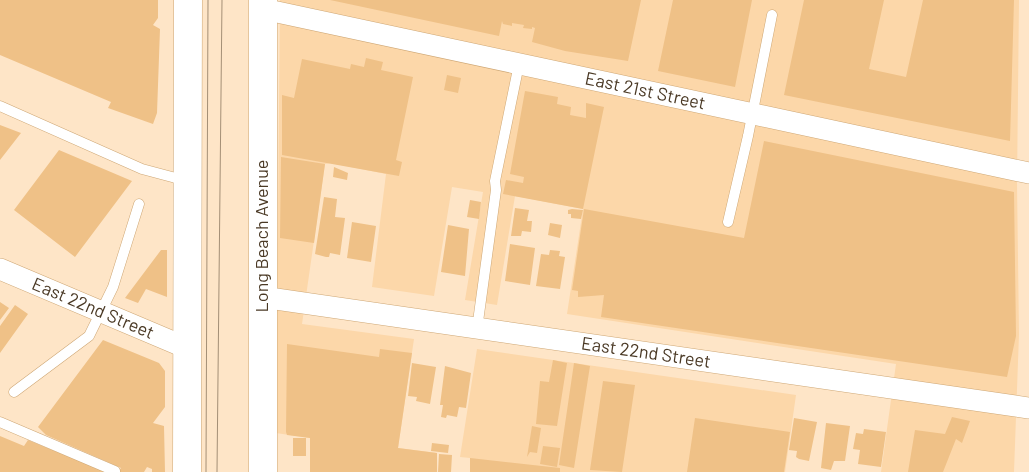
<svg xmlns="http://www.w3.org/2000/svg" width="1029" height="472" font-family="Barlow,sans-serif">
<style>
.built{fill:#fcd7a9}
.building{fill:#efc187}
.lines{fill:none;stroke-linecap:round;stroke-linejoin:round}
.service-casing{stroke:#cea775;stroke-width:11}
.minor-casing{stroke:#cea775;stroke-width:22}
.secondary-casing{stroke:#cea775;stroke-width:29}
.service{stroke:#fff;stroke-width:10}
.minor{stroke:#fff;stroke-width:21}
.secondary{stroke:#fff;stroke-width:28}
.tram{stroke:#a48f76;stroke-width:1}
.labels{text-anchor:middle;stroke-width:5;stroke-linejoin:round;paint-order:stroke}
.street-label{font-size:18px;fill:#4a3925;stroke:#fff}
</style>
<rect width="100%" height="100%" fill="#fee5c7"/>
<path class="built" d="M280,0H1019L1017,183L1019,334L1014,472H881L896,364L567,314L583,209L515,196L497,305L465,300L483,192L452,187L434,296L372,287L386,174L331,163L325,164L302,324L414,339L398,448L437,453V472H310V438L276,433Z
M477,349L796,395L785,472H470V458L460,457Z"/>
<path class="building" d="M0,0H158V18L153,25L160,29L157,113L153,124L108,108L111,102L0,55Z
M330,0H641L628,61L565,51L532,42L535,28L532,27V29L523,28L524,25L512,23V26L503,24L502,21L499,36Z
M673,0H752L735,87L658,71Z
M804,0H884L869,69L906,77L923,0H1014L1010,141L784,95Z
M366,58L383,62L381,70L413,77L396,160L402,162L399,176L282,155V95L294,98L302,59L350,69L351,64L364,67Z
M447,75L461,78L458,93L444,90Z
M525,91L558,97L557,104L571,107L570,115L586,118V103L604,107L583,209L503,194L506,180L523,183L524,177L510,174Z
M0,125L21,133L0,160Z
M764,141L1014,192L1016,336L1007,377L601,317L604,295L578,297V291L572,290L584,209L744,238Z
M59,150L132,181L75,257L14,210Z
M281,157L325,164L314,243L280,238Z
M334,167L348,173L347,180L333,177Z
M324,197L337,199L335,217L345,218L340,255L330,253L329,257H326L315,254Z
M470,200L481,202L479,219L467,217Z
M515,208L529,210L527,221H532L531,232L522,231L521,236H511Z
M572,209L583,210L581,219L571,218V214H568V210Z
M352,222L376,226L371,262L347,258Z
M550,223L562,225L560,238L548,235Z
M448,225L469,229L465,276L441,272Z
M510,244L535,248L530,285L505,281Z
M161,250H167V297L146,289L138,303L125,298Z
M550,250L560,251L559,256L565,257L560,289L536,286L541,254L549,255Z
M0,302L9,308L0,320Z
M15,305L28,314L0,353V326Z
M103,340L159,363L165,371V407L153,423L164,426L165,472H152V469L147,467L144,472H118L121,468L46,435L38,427Z
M287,344L379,357L380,349L412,353L398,448L437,453V472H310V438L287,435L286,432Z
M553,360L567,363L557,426L536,424L540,381L549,382Z
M412,363L436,367L430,404L416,401L417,397L408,396Z
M574,363L590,366L574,468L559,465Z
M445,366L471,373L466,408L459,407L457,417L447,415L446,418L441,417L443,405H440Z
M603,381L635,385L622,472L590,470Z
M952,417L970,421L962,443L956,439L943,472H908L915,430L945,434Z
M695,418L790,432L784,472H687Z
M794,418L817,422L809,461L799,459L796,457L797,451L789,450Z
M826,423L850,426L845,461H834L831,470L821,468Z
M532,426L541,428L537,453L530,452L527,457Z
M864,429L886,432L881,467L858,464L860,450L853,449L856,433L863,434Z
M0,436L24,446L28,440L106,472H0Z
M293,438H306V456H293Z
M432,443L449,445L448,453L431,451Z
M543,446L560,448L557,467L540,464Z
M439,454L452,455L451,472H438Z
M470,458L560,468V472H470Z"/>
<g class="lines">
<defs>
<path id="service" d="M0,106L142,169L187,181
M728,222L748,136L772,15
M477,329L496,190L495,181L519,64
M14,392L89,336L113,287L139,204
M0,422L115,471"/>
<g id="minor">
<path id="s1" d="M263,9L1029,173"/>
<path id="s2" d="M0,269L187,348"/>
<path id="s3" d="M262,297L1029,408"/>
</g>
<path id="secondary" d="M263,0V472
M187,472L188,0"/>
</defs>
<use href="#service" class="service-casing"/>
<use href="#minor" class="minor-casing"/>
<use href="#secondary" class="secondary-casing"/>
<use href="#service" class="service"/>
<use href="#minor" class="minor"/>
<use href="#secondary" class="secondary"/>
<path class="tram" d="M206,472L208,0
M217,472L222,0"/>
</g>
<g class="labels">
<g class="street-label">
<text dy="6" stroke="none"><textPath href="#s1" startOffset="391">East 21st Street</textPath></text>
<text transform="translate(262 236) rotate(-90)" y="6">Long Beach Avenue</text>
<text dy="6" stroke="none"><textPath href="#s2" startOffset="101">East 22nd Street</textPath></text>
<text dy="6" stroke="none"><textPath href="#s3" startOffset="388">East 22nd Street</textPath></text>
</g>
</g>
</svg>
